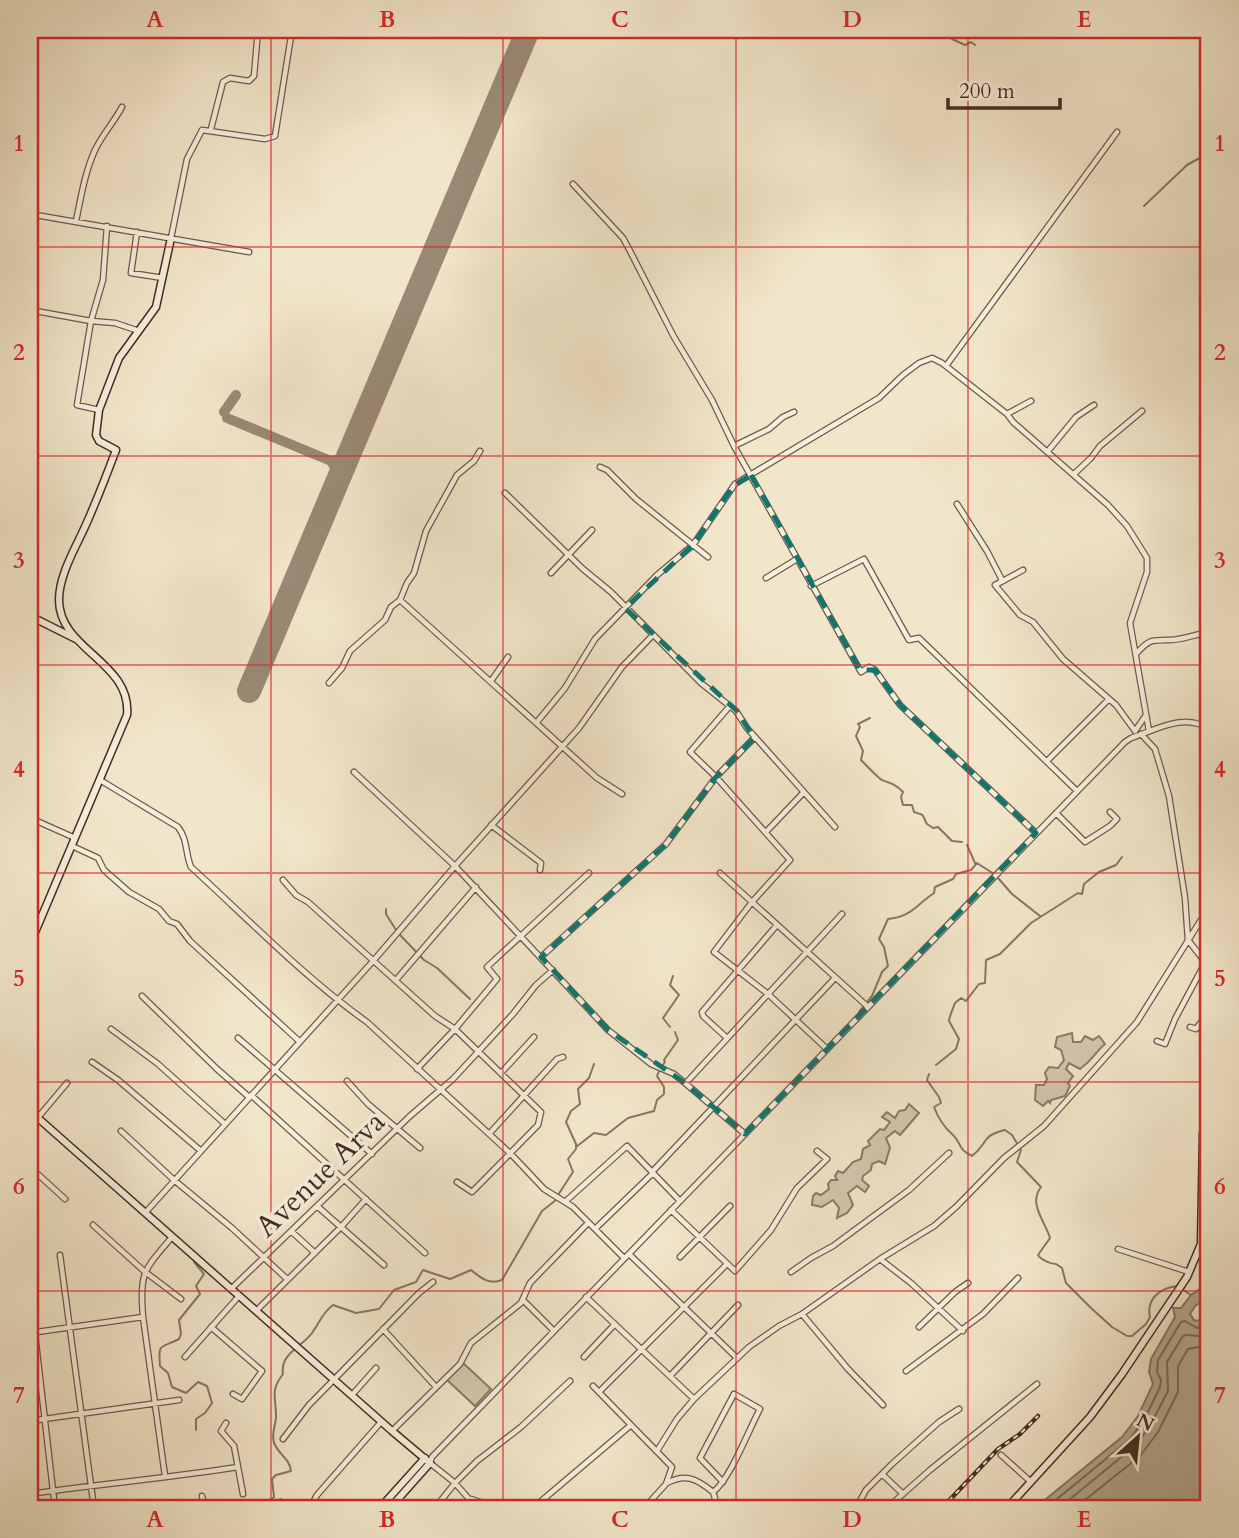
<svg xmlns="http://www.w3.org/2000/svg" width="1239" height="1538" font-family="Cardo,serif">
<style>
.green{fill:#d4c6ad;stroke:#8a7966;stroke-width:2}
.water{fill:#b6a790;stroke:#877663;stroke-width:2}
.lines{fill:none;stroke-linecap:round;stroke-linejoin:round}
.shore{stroke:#7c6a58;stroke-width:2}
.stream{stroke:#877663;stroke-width:2}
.taxiway{stroke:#9a8975;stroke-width:10}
.runway{stroke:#9a8975;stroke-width:24}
.street-casing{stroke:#6d5a4a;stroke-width:7}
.secondary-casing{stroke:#412c20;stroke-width:9}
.street{stroke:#f7efdd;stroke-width:4.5}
.secondary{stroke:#f7efdd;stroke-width:6}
.rail-casing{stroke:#412c20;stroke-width:4.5}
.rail{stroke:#f7efdd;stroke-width:2;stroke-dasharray:5;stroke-linecap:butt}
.marked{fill:none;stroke:#0f766e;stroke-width:5;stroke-dasharray:14 9;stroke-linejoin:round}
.grid{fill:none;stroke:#d62828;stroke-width:2;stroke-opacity:0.55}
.labels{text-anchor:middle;stroke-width:7;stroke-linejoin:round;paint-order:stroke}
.street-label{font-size:30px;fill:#412c20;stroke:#f7efdd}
.neatline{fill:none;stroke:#d62828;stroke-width:2.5}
.grid-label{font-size:23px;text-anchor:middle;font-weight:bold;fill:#d62828}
</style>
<rect width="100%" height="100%" fill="#f2e6ca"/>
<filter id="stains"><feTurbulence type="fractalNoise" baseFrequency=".00286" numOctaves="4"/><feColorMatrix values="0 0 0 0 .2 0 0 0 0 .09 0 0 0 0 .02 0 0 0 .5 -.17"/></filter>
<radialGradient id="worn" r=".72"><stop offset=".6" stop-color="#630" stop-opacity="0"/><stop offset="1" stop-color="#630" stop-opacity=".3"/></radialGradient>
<path class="green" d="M1072,1033L1073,1042H1081L1085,1036L1093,1040L1099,1036L1105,1044C1094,1053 1094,1059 1080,1069L1069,1063L1066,1069L1073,1076L1068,1083L1070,1086L1065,1096L1051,1100L1050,1103L1048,1101L1043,1106L1035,1100L1036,1085H1044L1047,1079L1045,1073L1049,1067L1058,1068L1064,1060L1061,1050L1055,1047L1057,1037Z
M909,1104L919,1113L900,1135L895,1131L886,1138L890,1148L885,1164L879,1161L872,1164L871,1170L863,1176L862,1180L869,1186L865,1192L857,1186L848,1193L853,1205L847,1213L837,1218L839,1208L833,1200L822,1207L812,1205L813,1196L816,1193L821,1195L829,1189L828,1184L831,1180H837L835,1176L838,1171L843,1173L853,1162L861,1159L863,1149L870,1145L868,1141L880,1129L884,1130L890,1122L882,1117L887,1112L895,1118L899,1111L905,1110Z
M462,1362L491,1389L475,1406L446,1379Z"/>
<path class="water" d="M1209,1283V1298L1204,1302L1196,1305L1190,1314L1194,1320L1198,1321L1209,1310V1508H1035L1122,1437L1138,1416L1153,1384L1149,1372L1151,1359L1175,1317L1173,1308H1181L1191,1295Z"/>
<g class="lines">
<path class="shore" d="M1046,1508L1129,1440L1144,1420L1160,1387L1161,1380L1157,1372L1158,1360L1181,1322L1185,1321L1197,1328L1209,1320
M1059,1508L1136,1445L1151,1424L1168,1391L1167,1362L1183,1336C1192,1332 1198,1341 1209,1332
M1075,1508L1140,1456L1158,1432L1178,1392V1366L1188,1349L1209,1345"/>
<path class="stream" d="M1200,30L1205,36H1209
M952,39L965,45L971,42L975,45
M1144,206L1187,165L1209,153
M870,718L858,724L860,727L856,736L863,751L861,760C865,764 878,778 882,780C890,783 897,785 903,792L901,797L903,805H912L914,812C927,816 921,814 927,824L933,828L938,827L952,841L962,842
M967,845L975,863
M998,878L1012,894L1040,916
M386,909V914L396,930
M400,935L424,960L437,968L470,999
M859,1012L872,996L882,972L888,966L884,947L879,939L888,919C911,917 916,905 934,893L935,887L953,879L956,874L971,870L977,863L994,874
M670,1027L663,1018L679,995L670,985L673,976
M936,1065L956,1049L959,1039L949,1021C949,1017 954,1006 955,1003L961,998L966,1001L979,984L985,983L986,960L1000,954L1031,923L1078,893L1082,894L1084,884L1099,872L1116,865L1122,857
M662,1066L665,1062L664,1060L678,1040L675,1032
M929,1074L927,1080L939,1097L941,1103L934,1107C938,1118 945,1128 953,1135C962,1143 957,1149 972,1156C989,1143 980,1136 1005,1130L1012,1135L1021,1150L1017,1162L1041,1187C1028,1204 1045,1221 1050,1238L1038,1255C1041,1260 1051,1264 1056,1264L1062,1268L1066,1283L1091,1308L1112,1327L1127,1336H1132L1146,1324L1150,1317C1146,1299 1160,1288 1177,1286
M576,1147L594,1133L606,1135L628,1118L654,1111L657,1100L664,1094V1087L657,1076L659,1071
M558,1195L573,1172L568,1159L576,1149V1144L566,1122L571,1111L580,1104L578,1089L589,1078L594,1064
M194,1262L204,1274L196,1286L200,1294L179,1320L181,1334L179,1339C160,1349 158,1342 160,1366L168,1373L172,1387L186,1393L198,1382L207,1386L212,1403L205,1413L196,1419V1430
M1182,1289L1191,1295
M261,1508L274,1497L272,1479L276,1475L291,1471C290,1459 279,1455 274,1443C271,1433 276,1425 276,1416C276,1396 270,1391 283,1374C280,1353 302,1347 312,1333C320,1322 322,1313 333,1305L356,1313L379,1309L394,1290L416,1282L423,1270L450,1279L471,1270C481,1278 489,1285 502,1280L542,1211L556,1200"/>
<path class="taxiway" d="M224,412L236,395
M227,418L331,461L343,459L350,452
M331,461L338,472V480"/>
<path class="runway" d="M249,691L528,30"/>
<defs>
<path id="street" d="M211,129L223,82L230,78L249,81L254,76L258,30
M573,184L623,238L630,251L674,337L712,400L734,446L861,672L869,667L875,670L900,705L1036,833
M30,214L249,252
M76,221C81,197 85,172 95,150C102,135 114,122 122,107
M137,232L131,273L163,278
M171,238L187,159L202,130L265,139L275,136L292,30
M30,310L91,321L115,323L139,331
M946,366L1117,132
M99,410L77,405L91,321L103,280L107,226
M1007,414L1031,401
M734,446L769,429L783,417L794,412
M1048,451L1076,417L1094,405
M600,467L607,470L636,499L708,557
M1074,474L1091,458L1100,446L1142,411
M505,493L583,569L611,592L701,683L736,711L747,728L835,827
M957,504L987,551L1001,578V582L995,585L1020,615L1033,622L1063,659L1116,705L1135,731
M551,573L592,530
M766,578L797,559
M1001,582L1023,570
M811,586L864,559L909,640L919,638L1077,791
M400,600L597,778L622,794
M652,636L622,667L579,728L455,866L608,1030L651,1064L674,1074L685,1083L745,1134
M1136,654C1149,639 1152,640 1170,640C1182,640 1197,634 1209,632
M491,681L508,657
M329,683L342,668L350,651L385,620L391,607L400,600L407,583L414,573L426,531L457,475L474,461L480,451
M729,707L690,752L716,777L755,737
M537,722L565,688L595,639L657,575L693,545L735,484L879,398L903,375L919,363L932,358L942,363L1007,414L1013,422L1108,505L1127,526L1147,558V572L1130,623L1149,731
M1135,731L1146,715
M1141,734L1155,749L1169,796L1185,898L1188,940L1209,967
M1047,761L1109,699
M100,780L178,827C188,840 185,853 191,867C248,919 304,977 367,1022L511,1154L544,1189L573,1207L624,1258
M1056,813L1085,842L1110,826L1117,819L1110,812
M30,818L75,838
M491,825L541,863L540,870
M766,832L804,792
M72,846L98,858L104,870L129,892L159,909L169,921L177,924L190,941L299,1041
M283,880L296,895L308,902L435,1016L455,1029L541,1112L538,1125L472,1192L457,1182
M30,918L39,922
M541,957L666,844L716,777L790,860L752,902L720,873
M396,980L476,887
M142,996L217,1069L249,1097
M1190,1027L1196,1029L1209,1012
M111,1029L158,1064L225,1124
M238,1038L372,1154
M727,1038L703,1016L702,1012L777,925
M1157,1041L1165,1044L1175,1019L1205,963
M827,1049L768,994L714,952L752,902L867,1006
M92,1062L118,1080L201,1151
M417,1069L455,1029L497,979L487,967L589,873
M501,1073L534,1037
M347,1081L368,1104L420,1148
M686,1083L842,914
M251,1095L425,1253
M30,1127L67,1083
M121,1131L174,1180L232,1228L287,1279
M489,1134L557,1059L563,1057
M30,1167L65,1199
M652,1172L835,978
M566,1201L627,1146L680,1201
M317,1206L384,1265
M671,1210L735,1271L771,1230L797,1188L827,1159L817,1151
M145,1213L374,960L455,866L354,772
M93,1225L144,1271L181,1299
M595,1229L653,1173
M291,1231L315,1253
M1118,1249L1189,1272
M629,1254L737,1358
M60,1255L94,1508
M680,1257L730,1206
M880,1259L911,1283L963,1331
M791,1272L811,1258L833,1246L909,1190L949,1153
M231,1289L410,1116L453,1079L513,1014L536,985L553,970
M30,1291L55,1508
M586,1297L694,1399
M523,1300L554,1331
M256,1311L341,1227L366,1199
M802,1314L848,1369L883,1405
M143,1317L165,1476
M211,1327L262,1371L242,1399L233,1394
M919,1327L955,1292L968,1283
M383,1329L436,1387
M30,1333L143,1317C139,1272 144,1270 172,1237
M185,1357L239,1296
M584,1357L615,1324
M906,1371L983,1314L1018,1278
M670,1376L738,1305
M593,1386L672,1467L666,1484L644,1508
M599,1392L727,1264
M352,1395L376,1368
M30,1421L179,1400
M392,1431L460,1364L471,1343L521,1303L530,1283L588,1223
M283,1439L309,1405L419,1293L433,1282
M657,1451L677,1419L694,1399L749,1347L779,1326L802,1314L880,1259L934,1226L956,1207L1004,1158L1044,1126L1137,1022L1209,907
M1001,1455L1031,1482
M238,1467L243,1494
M882,1474L903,1494
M667,1483C686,1473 697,1479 713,1492L715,1498L711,1508
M713,1492C730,1480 749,1429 760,1409L734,1394L700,1458L723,1482
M30,1494C99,1484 169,1478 238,1467L234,1446L221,1431L226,1423
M202,1496L205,1508
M471,1499L486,1504L491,1508
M281,1502L294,1508
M310,1508L317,1495L381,1422
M435,1508L455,1483L477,1461L521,1427L570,1381
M477,1508L455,1483L430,1463L432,1457L1125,742L1131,738C1156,730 1184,712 1209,729
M533,1508L631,1425
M856,1508L866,1490L892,1464L939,1422L959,1409
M887,1508L930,1470L1037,1384"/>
<path id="secondary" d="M30,616L76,639
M30,944L127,715C132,662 59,650 59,600C59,573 78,544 88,520C98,497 107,474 116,450L99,441L96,435L99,410L119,358L156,307L171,238
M30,1111L392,1431L430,1463L390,1508
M380,1508L425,1458
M1007,1508L1090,1417L1122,1374L1187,1277L1201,1244L1203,1133L1209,1108"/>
</defs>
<use href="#street" class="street-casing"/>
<use href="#secondary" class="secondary-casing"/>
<use href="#street" class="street"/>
<use href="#secondary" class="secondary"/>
<defs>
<path id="rail" d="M942,1508L998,1449L1020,1434L1038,1416"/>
</defs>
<use href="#rail" class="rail-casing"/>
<use href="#rail" class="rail"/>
</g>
<path class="marked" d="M751,475L860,670H875L901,706L1036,833L745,1134L685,1083L608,1030L541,957L666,844L716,777L754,738L737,711L625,608L693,545L734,485Z"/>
<path class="grid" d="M271,30V1508M503,30V1508M736,30V1508M968,30V1508M30,247H1209M30,456H1209M30,665H1209M30,873H1209M30,1082H1209M30,1291H1209"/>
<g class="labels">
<g class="street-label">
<text transform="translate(320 1174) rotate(-44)" y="10">Avenue Arva</text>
</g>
</g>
<rect width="1239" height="1538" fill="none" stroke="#f2e6ca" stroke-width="77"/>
<g transform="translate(1138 1437) rotate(27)" stroke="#f7efdd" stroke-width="5" paint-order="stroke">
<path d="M0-5L12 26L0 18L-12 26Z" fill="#412c20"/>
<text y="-10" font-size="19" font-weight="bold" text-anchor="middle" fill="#412c20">N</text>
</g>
<path d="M948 98v10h112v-10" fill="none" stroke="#412c20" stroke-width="3.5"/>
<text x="959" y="98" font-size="21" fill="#412c20" stroke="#f7efdd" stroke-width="5" paint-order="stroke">200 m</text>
<rect x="38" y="38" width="1162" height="1462" class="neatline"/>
<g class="grid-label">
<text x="155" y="27">A</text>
<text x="387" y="27">B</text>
<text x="620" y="27">C</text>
<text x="852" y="27">D</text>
<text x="1084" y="27">E</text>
<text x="19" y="151">1</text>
<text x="1220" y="151">1</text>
<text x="19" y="360">2</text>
<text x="1220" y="360">2</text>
<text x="19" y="568">3</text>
<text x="1220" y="568">3</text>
<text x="19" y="777">4</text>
<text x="1220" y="777">4</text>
<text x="19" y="986">5</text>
<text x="1220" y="986">5</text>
<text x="19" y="1194">6</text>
<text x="1220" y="1194">6</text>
<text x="19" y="1403">7</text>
<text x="1220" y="1403">7</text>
<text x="155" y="1527">A</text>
<text x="387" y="1527">B</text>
<text x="620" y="1527">C</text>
<text x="852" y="1527">D</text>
<text x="1084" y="1527">E</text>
</g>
<rect width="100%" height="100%" filter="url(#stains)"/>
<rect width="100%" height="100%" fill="url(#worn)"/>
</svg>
